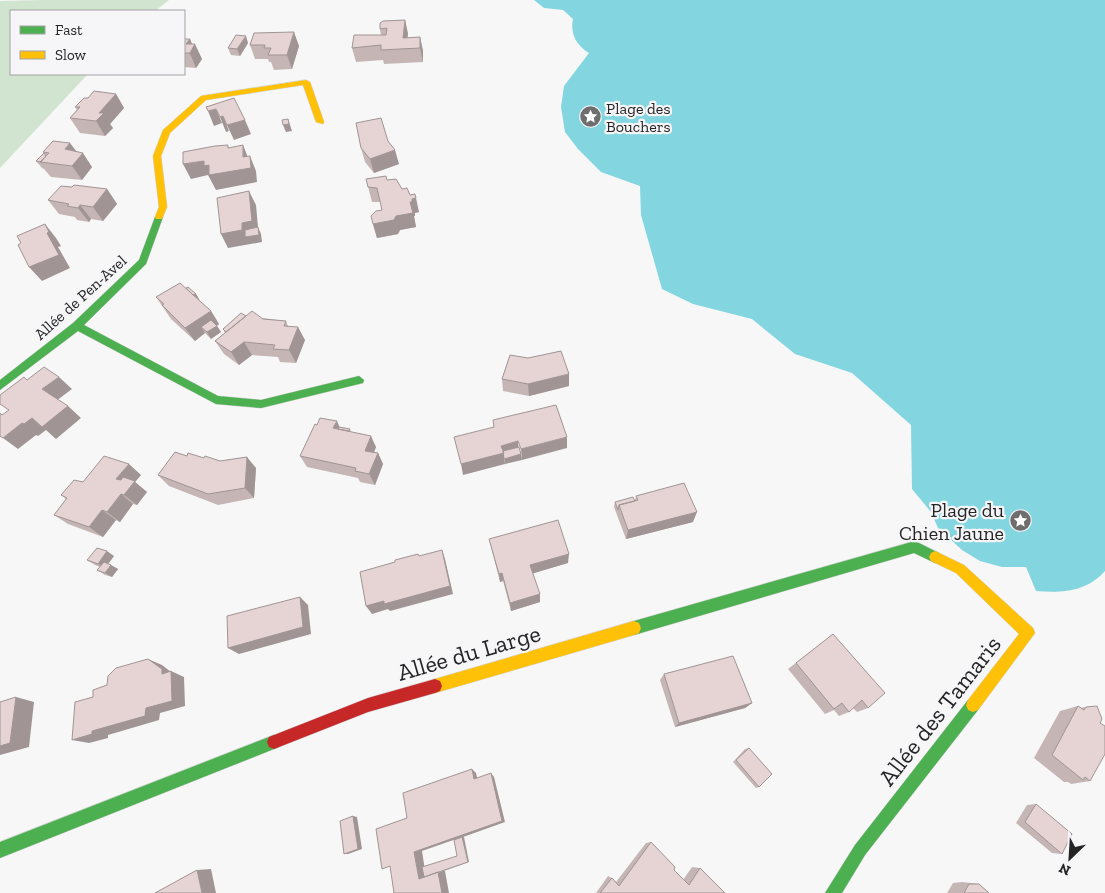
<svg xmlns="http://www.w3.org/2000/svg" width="1105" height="893" font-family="'Zilla Slab',serif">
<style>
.green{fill:#d1e4cf}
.water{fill:#83d5e0}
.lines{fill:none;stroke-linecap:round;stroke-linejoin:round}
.fast-casing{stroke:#d1d1d2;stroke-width:1}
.slow-casing{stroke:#d1d1d2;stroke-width:1}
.jam-casing{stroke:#d1d1d2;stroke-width:1}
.fast{fill:#4caf50;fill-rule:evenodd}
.slow{fill:#ffc107;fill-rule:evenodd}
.jam{fill:#c62828;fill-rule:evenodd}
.wall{fill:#c5b6b5}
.shaded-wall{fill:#a09494;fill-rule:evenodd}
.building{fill:#e5d4d3;stroke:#a09494}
.labels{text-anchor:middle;stroke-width:4.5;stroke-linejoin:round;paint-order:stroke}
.far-poi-label{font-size:16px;fill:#242425;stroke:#f6f6f9;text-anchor:start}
.far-street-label{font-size:16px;fill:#242425;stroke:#f6f6f9}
.poi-label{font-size:20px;fill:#242425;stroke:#f6f6f9;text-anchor:end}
.near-street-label{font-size:24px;fill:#242425;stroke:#f6f6f9}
</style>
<rect width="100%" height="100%" fill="#f7f7f8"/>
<path class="green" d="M44,0H169L155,11H11V74H88L0,168V1Z"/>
<path class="water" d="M534,0H1105V571C1086,592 1063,593 1036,591L1026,567H1002L980,561L962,550L938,528L931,512L912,489L911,425L852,373L795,354L752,319L693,304L662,289L641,215L640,186L601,172L578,149L565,132L561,107L564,86L589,53C576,45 570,33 573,19L563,10L544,8Z"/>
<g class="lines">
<defs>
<path id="fast" d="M159,214L163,217L146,264L84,325L218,396L261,400L359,376L364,380L363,383L261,408L216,404L78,331L0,390V380L73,323L139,260L155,217Z
M915,541L939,553L941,557L939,561L935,563L914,553L634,635L629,633L627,628L629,623L634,621Z
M973,698L978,700L980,705L978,710L865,855L842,893H825L855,845L968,700Z
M274,735L279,737L281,742L279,747L0,858V842Z"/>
<path id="slow" d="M306,80L310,82L324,122L323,124L316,122L303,85L206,100L170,133L161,156L167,207L162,219H156L155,217L159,207L153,156L163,130L201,96Z
M935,551L964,565L1033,628L1035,633L978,710L973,712L968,710L966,705L968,700L1019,634L956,573L931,561L929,557L931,553Z
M634,621L639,623L641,628L639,633L634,635L435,693L430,691L428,686L430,681L435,679Z"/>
<path id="jam" d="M435,679L440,681L442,686L440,691L435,693L368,712L274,749L269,747L267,742L269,737L368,698Z"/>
</defs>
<use href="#fast" class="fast-casing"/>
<use href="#slow" class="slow-casing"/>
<use href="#jam" class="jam-casing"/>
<use href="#fast" class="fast"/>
<use href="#slow" class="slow"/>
<use href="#jam" class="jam"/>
</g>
<path class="wall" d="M405,20L408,34L407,38L420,37L423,51V62L384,64L383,60L356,62L352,48L381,35L380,29Z
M254,33L299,46L292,69L274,70L271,62H269L268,59H255L250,45Z
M184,39H190L192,44L202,59L196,68L184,67Z
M248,43L240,56L231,55L228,48Z
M117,74H135L134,75Z
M116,94L124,108L110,124L113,128L105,136L80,133L70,118L77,110L75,107L88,98Z
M388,141L399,164L374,173L365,162L361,148Z
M76,151L92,167L82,180L51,177L44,169L42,168L36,161L44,153L43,152Z
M366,179L387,180L402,189L410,195L419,212L415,213V216H414L416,227L400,230L398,234L377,238L373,224L382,210L381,202H372Z
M72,187L107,189L117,204L103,221L91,219L89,222L77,220L75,217L59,214L48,200Z
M186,288L196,294L200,301L211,311L219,324L217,326L221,332L211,339L205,333L195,341L171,319L156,297Z
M246,316L286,321L288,326L305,340L296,363L280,362L278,357L252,355L239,365L224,354L215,341L225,333L223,329Z
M528,358L569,386L529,396L503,391L502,379Z
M339,427L350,429L351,432L376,447L374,452L378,453L383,464L375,485L360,482L358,478L307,467L300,456Z
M187,456L256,468L254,498L218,505L169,486L158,475Z
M141,475L135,482L147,492L137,505L133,504L120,522L116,520L103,537L68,524L54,515L66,499L61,495L83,482Z
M636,496L693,522L626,539L614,507L615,502L635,501Z
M489,539L568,563L533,573L540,602L511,611L503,581L500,582Z
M114,556L108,564L118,569L112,577L105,575L97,570L100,567L95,565L87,560Z
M833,634L868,708L857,712L853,708L849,712L839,716L834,710L825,714L788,669Z
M664,674L752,703L745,708L675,727L660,680Z
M1078,706L1080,708L1086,707L1100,723L1090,781L1071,784L1068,782H1064L1034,758L1060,711Z
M749,748L759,787L756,788L733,762L745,749Z
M1036,804L1062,854L1052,853L1016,823L1027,805Z
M651,842L674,870L683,880L692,867L700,868L725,893H596L608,876L612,878L616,882L646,843Z
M962,882L979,884L989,893H947L953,883Z"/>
<path class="shaded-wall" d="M405,20L408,34L406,48L403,38Z
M294,32L299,46L292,69L287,55Z
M246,36L248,43L240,56L237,49Z
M420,37L423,51V62L420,48Z
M190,39L193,47L195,44L202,59L196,68L186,44Z
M116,94L124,108L110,124L113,128L105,136L96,121L99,113Z
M216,109L222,123L214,126L208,111Z
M223,116L229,131L226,132L220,117Z
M288,119L292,131L286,132L283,125Z
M245,120L251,134L234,140L227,125Z
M70,143L80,156L83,153L92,167L82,180L72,166L65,149Z
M243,145L249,160L250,156L256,171L257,182L216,190L208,175L191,179L183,164L204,161L243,157Z
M395,150L399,164L374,173L370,159Z
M107,189L117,204L103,221L93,207Z
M249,191L256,205L258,227L261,234L262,242L228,248L221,234L242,223Z
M416,198L419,212L415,213V216H414L416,227L400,230L398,234L377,238L373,224L396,216L412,199Z
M80,205L91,219L89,222L78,208Z
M45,224L56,238L61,246L58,247L70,268L42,281L29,267L47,233Z
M196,294L200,301L196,303L192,296Z
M211,311L219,324L211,329L217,326L221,332L211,339L207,332L201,327L205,333L195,341L185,328Z
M298,327L305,340L296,363L289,350Z
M244,342L252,355L239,365L231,352Z
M569,374V386L529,396L528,384Z
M59,377L72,389L56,401L42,389Z
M68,406L81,418L56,439L46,430L38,436L36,435L18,449L3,438L22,423L32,418Z
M337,421L342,433L333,428Z
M371,436L376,447L370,462L365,451Z
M567,437V448L522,460L521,449Z
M518,441L519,452L504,456L505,464L463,475L461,464L501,446Z
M378,453L383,464L375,485L369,474Z
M521,454L522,460L505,464L504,459Z
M247,457L256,468L254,498L245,488Z
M129,464L141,475L135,482L147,492L137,505L124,495L116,479Z
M121,494L133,504L120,522L107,512Z
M102,510L116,520L103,537L89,527Z
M697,512L693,522L626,539L628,530Z
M442,550L445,559L453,594L390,611L388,609L372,614L366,606Z
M107,551L114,556L105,568L98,564Z
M569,554L568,563L531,574L530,565Z
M111,565L118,569L112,577L105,573Z
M502,573L503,581L500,582L499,574Z
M540,594V602L511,611L510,603Z
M300,597L308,605L311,634L239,654L228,648Z
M148,659L162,665L171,672V671L184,677L185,706L160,713L159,720L108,735V738L89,743L72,740L146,708L162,674Z
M16,697L34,702L29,747L0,755V746Z
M752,703L745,708L675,727L679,723Z
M472,769L476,773L478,782L474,779Z
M491,773L494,777L505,822L463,837H464L469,862L444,871H445L449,893H442L419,879L414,852ZM462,837L468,862L426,877L422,851Z
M353,816L357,817L362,849L348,854H344Z
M211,869L216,893H202L197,870Z"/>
<path class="building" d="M405,20L403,38L420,37V48L381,50V45L352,48L354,35H386L387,28L380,29V23L383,21Z
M294,32L287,55H268L271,48H264L265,45H250L254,33Z
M236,35L246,36L237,49L228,48Z
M184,39H190L186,44H195L190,53H184Z
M94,91L116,94L99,113H104L96,121L70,118L80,107H75L84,98H88Z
M234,98L245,120L227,125L223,116L220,117L216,109L208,111L206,107Z
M381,118L388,141L395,150L370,159L361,148L356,123Z
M288,119L289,124L283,125L282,120Z
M53,141L70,143L65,149L83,153L72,166L40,162L49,153L43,152Z
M228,145V148L243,145V157L250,156L251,168L209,175V165L204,166V161L183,164V152L215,146Z
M44,153L46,156L41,162L36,161Z
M386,176L387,180L396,179L402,189L407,188L410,195L415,194L416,198L412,199V202H410L413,213L396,216L394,220L373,224L371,216L376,211L382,210L377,188L368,187L366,179Z
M74,185L107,189L93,207L80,205L78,208L67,206L69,204L48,200L61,186L72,187Z
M249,191L252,221L242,223V230L221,234L217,198Z
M45,224L49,232L47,233L59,255L29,267L18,245L21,243L17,236Z
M258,227L259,235L245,237V230Z
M180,283L211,311L185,328L162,305L164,304L156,297Z
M188,287L196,294L193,295L186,288Z
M252,311L263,319L286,321L284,326L298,327L289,350L273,349L275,345L244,342L231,352L215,341Z
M241,313L246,316L226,332L223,329Z
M211,320L217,326L207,332L201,327Z
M561,351L569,374L528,384L502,379L510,355L528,358Z
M44,367L59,377L42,389L68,406L42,427L32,418L24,424L22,423L3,438L0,436V413L2,415L9,410L0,404V395L24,377L27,380Z
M556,405L567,437L521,449L518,441L501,446L504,453L461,464L454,437L494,427L493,420Z
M320,418L337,421L333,428L371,436L365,451L378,453L369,474L355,471L356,468L300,456L315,424L317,425Z
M339,427L350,429L349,431L338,429Z
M519,447L521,454L504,459L503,451Z
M175,452L187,456L188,453L204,458L205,456L220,461L247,457L245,488L208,494L158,475Z
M104,456L129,464L116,479L121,480L123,477L135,481L124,495L121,494L107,512L102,510L89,527L54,515L67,498L61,495L74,480L83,482Z
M684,483L697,512L628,530L619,505L638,500L636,496Z
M633,497L635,501L619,505L618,510L615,502Z
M558,520L569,554L530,565L540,594L510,603L502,573L499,574L489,539Z
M97,548L107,551L98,564L87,560Z
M442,550L450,586L384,604V601L366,606L360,572L395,562V560L418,554L419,556Z
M104,562L111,565L105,573L97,570Z
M300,597L303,627L228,648L227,616Z
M833,634L885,693L868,708L862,700L849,712L842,703L834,709L796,663Z
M733,656L752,703L679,723L664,674Z
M148,659L162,669V674L171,671L172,701L146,708L145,716L92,731V734L72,740L75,702L93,697V690L107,685L108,676L116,668Z
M16,697L10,743L0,746V702Z
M1078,706L1084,710L1086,707L1097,706L1102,719L1100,723L1105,726V754L1090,781L1085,777L1083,780L1052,755Z
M749,748L772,774L759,787L736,760Z
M472,769L474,779L491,773L502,821L414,852L419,879L438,872L442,893H394L390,866L382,869L376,829L407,818L403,793Z
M1036,804L1072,834L1062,854L1025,822Z
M353,816L358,849L344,854L340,821Z
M462,837L468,862L424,877L422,867L457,856L454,840Z
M651,842L675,867L674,870L689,885L700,868L725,893H600L612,878L619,886Z
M197,870L202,893H155Z
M969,884H979L989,893H964Z"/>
<defs>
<symbol id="sight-disc" viewBox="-11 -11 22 22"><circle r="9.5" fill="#6e6e6f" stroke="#f6f6f9"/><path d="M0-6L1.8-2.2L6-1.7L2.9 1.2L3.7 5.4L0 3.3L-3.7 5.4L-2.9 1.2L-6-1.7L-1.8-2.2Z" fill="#fff"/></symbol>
</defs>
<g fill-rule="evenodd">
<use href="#sight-disc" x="578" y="104" width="25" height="25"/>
<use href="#sight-disc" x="1008" y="508" width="25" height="25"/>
</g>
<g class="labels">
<g class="far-poi-label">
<text x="606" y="114">Plage des<tspan x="606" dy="18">Bouchers</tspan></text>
</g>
<g class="far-street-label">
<text transform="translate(80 297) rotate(-42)" y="6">Allée de Pen-Avel</text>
</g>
<g class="poi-label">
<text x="1004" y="517">Plage du<tspan x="1004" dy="23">Chien Jaune</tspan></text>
</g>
<g class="near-street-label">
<text transform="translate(469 653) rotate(-16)" y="8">Allée du Large</text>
<text transform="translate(940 711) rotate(-52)" y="8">Allée des Tamaris</text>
</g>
</g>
<rect x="10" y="10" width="175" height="65" fill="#f6f6f9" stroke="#a2a2a4"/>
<rect x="20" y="26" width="25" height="8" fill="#4caf50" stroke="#a2a2a4"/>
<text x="55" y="35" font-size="15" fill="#242425">Fast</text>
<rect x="20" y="51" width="25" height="8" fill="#ffc107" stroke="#a2a2a4"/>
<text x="55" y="60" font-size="15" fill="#242425">Slow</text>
<g transform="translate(1070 858) rotate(205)" stroke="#f6f6f9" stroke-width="4" paint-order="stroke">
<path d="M0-4L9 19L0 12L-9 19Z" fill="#242425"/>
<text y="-8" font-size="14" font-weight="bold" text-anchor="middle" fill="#242425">N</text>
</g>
</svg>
